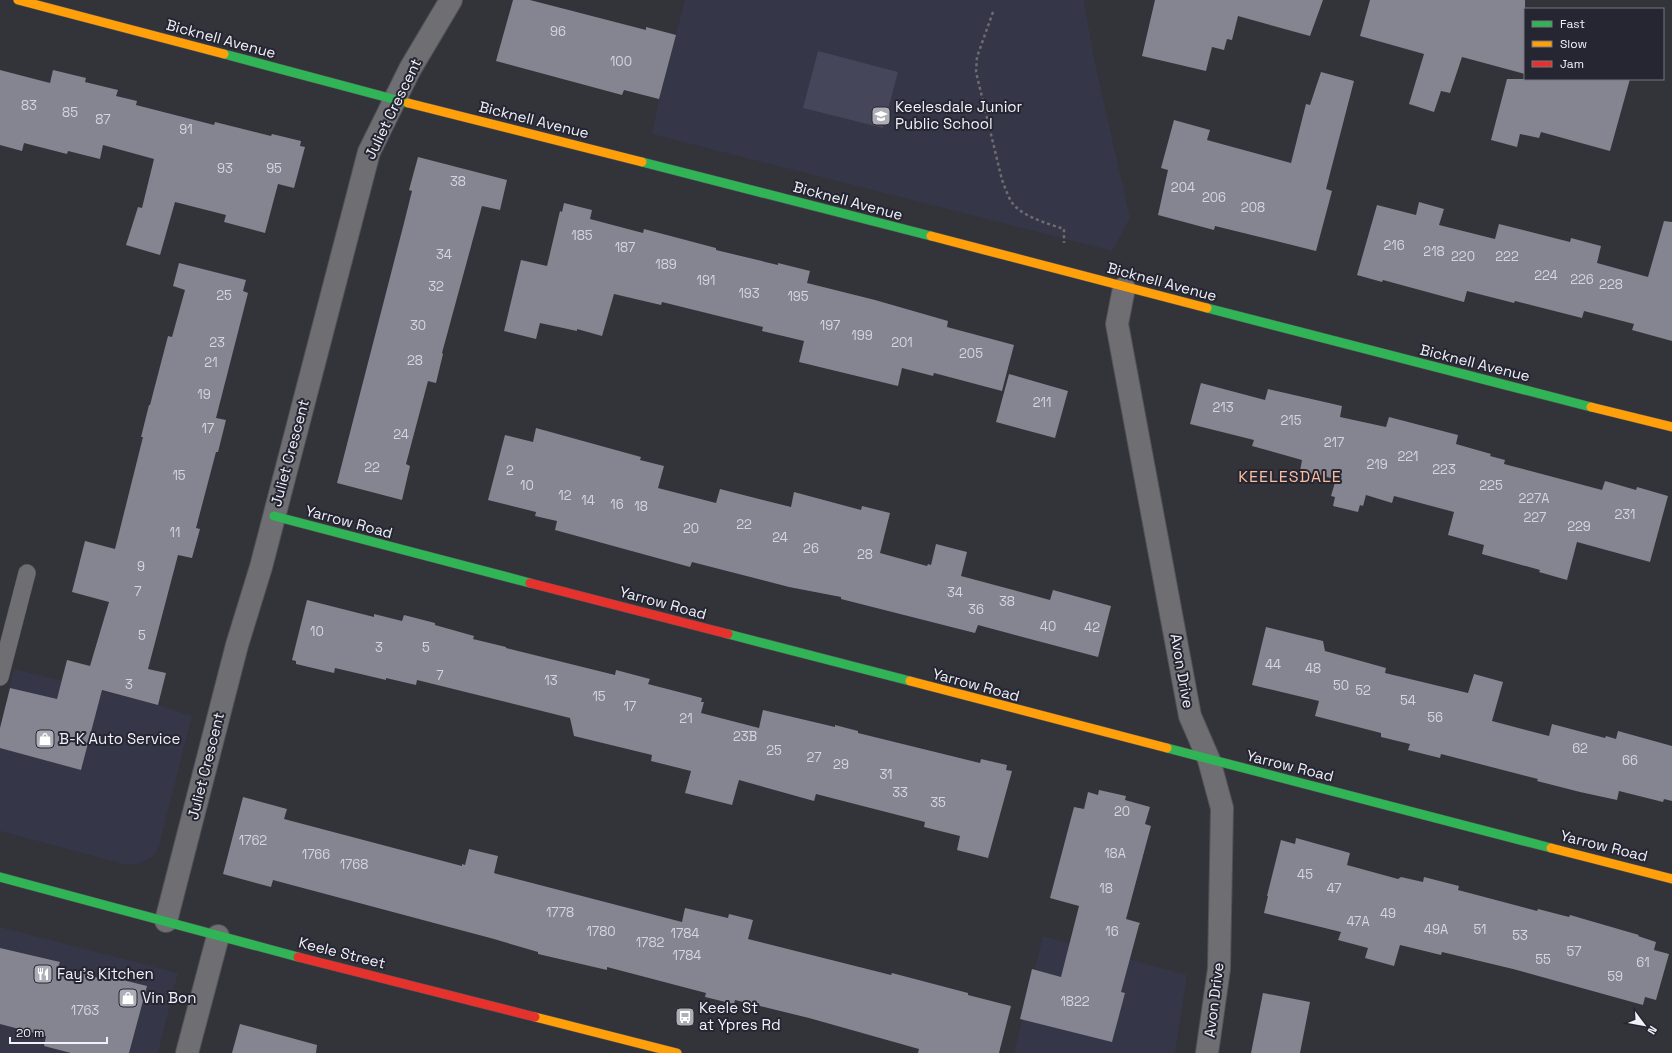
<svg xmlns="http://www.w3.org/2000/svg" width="1672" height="1053" font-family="'Space Grotesk',sans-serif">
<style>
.built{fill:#353647}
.green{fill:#45465a}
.building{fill:#848590}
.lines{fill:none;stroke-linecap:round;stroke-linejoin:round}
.lane-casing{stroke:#525259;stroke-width:18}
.street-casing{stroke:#525259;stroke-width:24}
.fast-casing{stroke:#525259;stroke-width:10}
.slow-casing{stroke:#525259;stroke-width:10}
.jam-casing{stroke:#525259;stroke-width:10}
.path{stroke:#6d6d71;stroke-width:2.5;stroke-dasharray:3 3;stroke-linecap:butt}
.lane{stroke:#6e6e73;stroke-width:17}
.street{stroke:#6e6e73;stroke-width:22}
.fast{stroke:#30b455;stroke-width:9}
.slow{stroke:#ff9f0a;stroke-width:9}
.jam{stroke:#e5322d;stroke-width:9}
.labels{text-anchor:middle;stroke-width:4;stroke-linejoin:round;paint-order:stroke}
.number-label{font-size:13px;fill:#d5d5df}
.street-label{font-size:15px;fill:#f0f0f9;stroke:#262633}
.poi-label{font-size:15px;fill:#f0f0f9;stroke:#262633;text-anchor:start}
.neighbourhood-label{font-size:16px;letter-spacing:1px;fill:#fabea0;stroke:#262633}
</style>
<rect width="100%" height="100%" fill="#33333a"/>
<path class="built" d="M685,0H1084L1093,54L1130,218L1112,251L652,134L659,99Z
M14,669L158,705L192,716L159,846L154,855L147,860L137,864L127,865L0,831V728Z
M0,927L178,973L158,1053H0Z
M1043,936L1187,975L1175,1053H1014Z"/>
<path class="green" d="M818,51L898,72L883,128L803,108Z"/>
<path class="building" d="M513,0H530L646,30V27L676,35L659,99L624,90L622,95L496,61Z
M1155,0H1323L1310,36L1238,16L1232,40L1227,39L1224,50L1212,47L1206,71L1142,56Z
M1370,0H1525V74L1462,57L1450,93L1441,91L1434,112L1409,104L1424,54L1360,36Z
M0,70L50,83L53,70L86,78L85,82L118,90L116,96L137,101L136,105L214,125L215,122L271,136L272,134L301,141L300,146L305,147L294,188L278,184L265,233L224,222L226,215L175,202L160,255L126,245L138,207L142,208L154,159L103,145L100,159L68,151L67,154L24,143L22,151L0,145Z
M1321,72L1354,81L1326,189L1332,191L1316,251L1215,226L1214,230L1158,215L1168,170L1161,168L1174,120L1210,130L1207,140L1291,163L1306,104L1310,105Z
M1507,79H1630L1610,151L1541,132L1539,138L1520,134L1517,147L1491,140Z
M418,157L507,180L500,210L482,206L442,353L443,354L436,383L428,381L406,464L410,466L402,500L337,483L404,223L412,191L409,190Z
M1419,202L1444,209L1439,225L1495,239L1499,224L1570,242L1571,238L1601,246L1597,263L1648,277L1664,221L1672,222V341L1632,330L1634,324L1584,311L1582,318L1515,301L1514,303L1467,291L1464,302L1383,280L1382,282L1357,275L1377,205L1416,215Z
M564,203L592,210L590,219L643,233L644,229L716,248V250L778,265V263L810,271L807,283L875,300L948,321L947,327L1014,345L1002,391L934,373L933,376L902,368L898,386L799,362L804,341L762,331L763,327L662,302L661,305L614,294L602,336L577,329V331L540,323L536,339L504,331L521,260L547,266L560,211L562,212Z
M179,263L246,280L243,291L248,293L216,418L226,420L218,452H216L196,528L200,529L192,558L178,555L148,669L166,673L158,705L102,690L81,770L0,748V728L10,688L57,699L67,660L90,666L109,602L72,592L85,541L115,549L143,437H141L149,405H150L168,336L172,337L185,290L173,286Z
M1009,374L1068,391L1055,438L996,422Z
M1201,383L1265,400L1268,389L1342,406L1340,417L1386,427L1389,417L1458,435L1456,444L1491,454L1490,456L1505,460L1504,464L1602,490L1605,481L1636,490L1637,487L1668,496L1650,562L1577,542L1567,580L1539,572L1540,570L1482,554L1484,545L1448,535L1454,512L1394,496L1392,503L1366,495L1363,506L1360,505L1358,512L1333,506L1335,497L1331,496L1336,479L1300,471L1302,460L1252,446L1254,440L1190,424Z
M536,428L641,457L640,460L664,466L658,488L716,503L720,489L791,507L794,492L861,510L862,506L890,513L880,553L927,566L928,564L931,565L936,544L967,552L961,576L1050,600L1053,590L1111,606L1098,657L978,625L975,633L841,599V597L789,587L692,562L690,567L555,530L557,521L535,516L536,512L488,500L505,435L533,442Z
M307,600L374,617V614L402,621L404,615L435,623V625L474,636L473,639L506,647V648L615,675L616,670L650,679L648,684L702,698L701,702H704L701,713L759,728L763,710L835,727V725L858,731V733L980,763L981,759L1007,765L1006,770L1012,771L988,858L957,850L960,836L924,827L925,822L816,794L814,801L739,780L732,805L685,793L691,771L651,761L652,755L574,736L570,718L417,680L416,685L386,678V680L335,668L334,673L296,664V661L292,660Z
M1266,627L1323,641L1325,651L1386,668L1385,673L1468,693L1474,674L1503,682L1492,721L1549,736L1552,724L1605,738L1606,736L1616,739L1618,731L1672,746V801L1664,799L1663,802L1619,791L1617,800L1580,792L1537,781L1538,779L1441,754L1440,758L1408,750L1410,744L1381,737V733L1315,716L1319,701L1252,685Z
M1099,790L1126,796L1125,800L1150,807L1145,824L1151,826L1126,919L1140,923L1139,925L1121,992L1125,993L1112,1042L1020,1019L1032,969L1061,977L1079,906L1050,898L1074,807L1084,809L1088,792L1098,795Z
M243,797L287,809L284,819L462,866V864L465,865L469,849L498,856L494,873L497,874L682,922L685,908L728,918L729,914L753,920L748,939L891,975L892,973L968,993V995L1011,1006L999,1053H918L919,1049L809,1018L735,1000L734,1004L705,997L706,993L607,967V970L538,954V952L494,939L273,880L271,887L223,874Z
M1296,838L1350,853L1347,865L1398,879L1401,877L1423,882L1424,877L1459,886L1458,890L1537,911L1538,909L1569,917L1570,915L1639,935L1638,936L1656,942L1654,950L1669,954L1656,1000L1645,997L1643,1005L1513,969L1442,952L1441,955L1400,945L1394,966L1365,958L1368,948L1338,940L1341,932L1264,913L1268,896H1267L1281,840L1295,844Z
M0,948L60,962L58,967L106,980L107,976L147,986L129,1053H71L44,1046L46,1036L0,1024Z
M1263,993L1310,1002L1300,1053H1251Z
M240,1024L317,1045L316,1053H232Z"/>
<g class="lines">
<defs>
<path id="lane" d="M0,677L27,573"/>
<path id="street" d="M1124,288L1117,324L1190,716L1209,760L1222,808L1219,969L1207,1053
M166,921L237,645L261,567L369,152L410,69L451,0
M187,1053L218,936"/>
<path id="fast" d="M224,54L408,103
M642,162L931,236
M1207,308L1591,407
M274,516L530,583
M728,634L910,681
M1167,748L1551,848
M0,877L298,957"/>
<path id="slow" d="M18,0L224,54
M408,103L642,162
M931,236L1207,308
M1591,407L1672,427
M910,681L1167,748
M1551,848L1672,879
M535,1017L677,1053"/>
<path id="jam" d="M530,583L728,634
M298,957L535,1017"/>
</defs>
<use href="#lane" class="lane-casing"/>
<use href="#street" class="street-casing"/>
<use href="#fast" class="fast-casing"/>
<use href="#slow" class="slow-casing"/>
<use href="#jam" class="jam-casing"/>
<path class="path" d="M993,12L977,57L976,72L1002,180C1006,189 1009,202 1017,208C1030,219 1049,224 1064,229V243"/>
<use href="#lane" class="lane"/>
<use href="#street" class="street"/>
<use href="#fast" class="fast"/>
<use href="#slow" class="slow"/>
<use href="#jam" class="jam"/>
</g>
<defs>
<symbol id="school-square" viewBox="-11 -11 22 22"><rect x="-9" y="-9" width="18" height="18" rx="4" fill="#aeaeb6" stroke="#262633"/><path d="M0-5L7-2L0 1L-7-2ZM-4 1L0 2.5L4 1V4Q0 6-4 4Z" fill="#fff"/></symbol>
<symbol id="shop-square" viewBox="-11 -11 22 22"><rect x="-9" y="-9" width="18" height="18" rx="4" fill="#aeaeb6" stroke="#262633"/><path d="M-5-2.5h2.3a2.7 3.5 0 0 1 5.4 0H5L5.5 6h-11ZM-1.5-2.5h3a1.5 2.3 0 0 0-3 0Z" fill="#fff"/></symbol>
<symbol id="restaurant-square" viewBox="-11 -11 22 22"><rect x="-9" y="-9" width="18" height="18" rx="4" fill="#aeaeb6" stroke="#262633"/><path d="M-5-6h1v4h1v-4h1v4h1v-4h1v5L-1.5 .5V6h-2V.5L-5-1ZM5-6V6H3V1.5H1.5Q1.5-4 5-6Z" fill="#fff"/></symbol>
<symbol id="bus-square" viewBox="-11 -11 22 22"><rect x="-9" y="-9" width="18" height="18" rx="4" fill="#aeaeb6" stroke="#262633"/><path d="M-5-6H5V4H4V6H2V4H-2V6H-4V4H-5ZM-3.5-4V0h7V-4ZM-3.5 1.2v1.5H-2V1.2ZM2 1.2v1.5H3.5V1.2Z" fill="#fff"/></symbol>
</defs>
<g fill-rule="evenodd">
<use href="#school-square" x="870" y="105" width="22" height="22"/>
<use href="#shop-square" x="34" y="728" width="22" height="22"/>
<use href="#restaurant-square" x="32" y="963" width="22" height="22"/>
<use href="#shop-square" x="117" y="987" width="22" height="22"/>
<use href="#bus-square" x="674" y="1006" width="22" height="22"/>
</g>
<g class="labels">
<g class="number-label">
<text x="558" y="36">96</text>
<text x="621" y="66">100</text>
<text x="29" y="110">83</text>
<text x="70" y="117">85</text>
<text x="103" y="124">87</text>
<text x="186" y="134">91</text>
<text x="225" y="173">93</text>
<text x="274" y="173">95</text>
<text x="458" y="186">38</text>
<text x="1183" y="192">204</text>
<text x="1214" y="202">206</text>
<text x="1253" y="212">208</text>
<text x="582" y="240">185</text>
<text x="1394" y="250">216</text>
<text x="625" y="252">187</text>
<text x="1434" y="256">218</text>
<text x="444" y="259">34</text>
<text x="1463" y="261">220</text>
<text x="1507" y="261">222</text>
<text x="666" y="269">189</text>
<text x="1546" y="280">224</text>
<text x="1582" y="284">226</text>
<text x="706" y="285">191</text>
<text x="1611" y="289">228</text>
<text x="436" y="291">32</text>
<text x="749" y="298">193</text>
<text x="224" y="300">25</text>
<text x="798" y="301">195</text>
<text x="418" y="330">30</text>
<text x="830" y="330">197</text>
<text x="862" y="340">199</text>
<text x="217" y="347">23</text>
<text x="902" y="347">201</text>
<text x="971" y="358">205</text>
<text x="415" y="365">28</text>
<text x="211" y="367">21</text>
<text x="204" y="399">19</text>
<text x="1042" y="407">211</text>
<text x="1223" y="412">213</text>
<text x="1291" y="425">215</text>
<text x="208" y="433">17</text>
<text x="401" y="439">24</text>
<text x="1334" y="447">217</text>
<text x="1408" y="461">221</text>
<text x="1377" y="469">219</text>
<text x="372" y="472">22</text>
<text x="1444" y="474">223</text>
<text x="510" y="475">2</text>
<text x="179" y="480">15</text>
<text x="527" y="490">10</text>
<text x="1491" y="490">225</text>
<text x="565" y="500">12</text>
<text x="1534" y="503">227A</text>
<text x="588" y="505">14</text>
<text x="617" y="509">16</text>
<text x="641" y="511">18</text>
<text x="1625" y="519">231</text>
<text x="1535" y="522">227</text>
<text x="744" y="529">22</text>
<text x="1579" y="531">229</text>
<text x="691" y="533">20</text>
<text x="175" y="537">11</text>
<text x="780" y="542">24</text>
<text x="811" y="553">26</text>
<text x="865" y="559">28</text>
<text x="141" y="571">9</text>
<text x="138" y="596">7</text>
<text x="955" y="597">34</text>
<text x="1007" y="606">38</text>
<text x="976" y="614">36</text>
<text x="1048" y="631">40</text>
<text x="1092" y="632">42</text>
<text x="317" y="636">10</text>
<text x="142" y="640">5</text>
<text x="379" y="652">3</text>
<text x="426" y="652">5</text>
<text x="1273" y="669">44</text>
<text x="1313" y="673">48</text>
<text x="440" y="680">7</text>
<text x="551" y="685">13</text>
<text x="129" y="689">3</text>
<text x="1341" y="690">50</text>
<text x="1363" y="695">52</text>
<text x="599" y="701">15</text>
<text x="1408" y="705">54</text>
<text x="630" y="711">17</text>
<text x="1435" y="722">56</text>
<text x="686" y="723">21</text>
<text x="745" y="741">23B</text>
<text x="1580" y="753">62</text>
<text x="774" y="755">25</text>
<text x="814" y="762">27</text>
<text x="1630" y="765">66</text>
<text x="841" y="769">29</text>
<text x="886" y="779">31</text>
<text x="900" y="797">33</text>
<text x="938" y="807">35</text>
<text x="1122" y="816">20</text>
<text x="253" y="845">1762</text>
<text x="1115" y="858">18A</text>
<text x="316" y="859">1766</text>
<text x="354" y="869">1768</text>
<text x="1305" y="879">45</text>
<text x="1106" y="893">18</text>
<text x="1334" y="893">47</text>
<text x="560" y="917">1778</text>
<text x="1388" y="918">49</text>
<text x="1358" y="926">47A</text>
<text x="1436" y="934">49A</text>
<text x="1480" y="934">51</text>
<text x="601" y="936">1780</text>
<text x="1112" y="936">16</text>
<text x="685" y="938">1784</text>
<text x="1520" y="940">53</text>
<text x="650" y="947">1782</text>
<text x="1574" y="956">57</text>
<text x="687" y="960">1784</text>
<text x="1543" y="964">55</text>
<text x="1643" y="967">61</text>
<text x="1615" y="981">59</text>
<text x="1075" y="1006">1822</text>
<text x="85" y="1015">1763</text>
</g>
<g class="street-label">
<text transform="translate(221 39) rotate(15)" y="5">Bicknell Avenue</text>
<text transform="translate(393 109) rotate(-64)" y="5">Juliet Crescent</text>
<text transform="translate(534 120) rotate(14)" y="5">Bicknell Avenue</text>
<text transform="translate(848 201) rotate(15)" y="5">Bicknell Avenue</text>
<text transform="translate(1162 282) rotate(15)" y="5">Bicknell Avenue</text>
<text transform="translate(1475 363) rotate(14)" y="5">Bicknell Avenue</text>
<text transform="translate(290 453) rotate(-75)" y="5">Juliet Crescent</text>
<text transform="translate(349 522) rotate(15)" y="5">Yarrow Road</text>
<text transform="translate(663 603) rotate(15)" y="5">Yarrow Road</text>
<text transform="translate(1182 671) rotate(80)" y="5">Avon Drive</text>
<text transform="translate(976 685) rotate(15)" y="5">Yarrow Road</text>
<text transform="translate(206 766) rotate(-76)" y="5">Juliet Crescent</text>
<text transform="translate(1290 766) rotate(14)" y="5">Yarrow Road</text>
<text transform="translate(1604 846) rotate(14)" y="5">Yarrow Road</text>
<text transform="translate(342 953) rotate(14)" y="5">Keele Street</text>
<text transform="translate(1214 1000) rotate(-83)" y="5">Avon Drive</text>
</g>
<g class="poi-label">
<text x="895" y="112">Keelesdale Junior<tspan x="895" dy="17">Public School</tspan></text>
<text x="59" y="744">B-K Auto Service</text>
<text x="57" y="979">Fay's Kitchen</text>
<text x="142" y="1003">Vin Bon</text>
<text x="699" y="1013">Keele St<tspan x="699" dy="17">at Ypres Rd</tspan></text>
</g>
<g class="neighbourhood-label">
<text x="1290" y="482">KEELESDALE</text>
</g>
</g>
<rect x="1524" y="8" width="140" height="72" fill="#262633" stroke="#777782"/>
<rect x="1532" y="21" width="20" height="6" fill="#30b455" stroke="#777782"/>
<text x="1560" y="28" font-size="12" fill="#f0f0f9">Fast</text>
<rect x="1532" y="41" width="20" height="6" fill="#ff9f0a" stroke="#777782"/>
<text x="1560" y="48" font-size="12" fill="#f0f0f9">Slow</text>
<rect x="1532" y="61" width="20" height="6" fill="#e5322d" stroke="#777782"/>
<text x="1560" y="68" font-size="12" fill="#f0f0f9">Jam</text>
<g transform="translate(1644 1025) rotate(122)" stroke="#262633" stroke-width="3" paint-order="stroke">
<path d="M0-3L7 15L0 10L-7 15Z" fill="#f0f0f9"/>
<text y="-6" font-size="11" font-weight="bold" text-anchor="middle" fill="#f0f0f9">N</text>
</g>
<path d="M10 1037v6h97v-6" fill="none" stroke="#f0f0f9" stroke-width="2"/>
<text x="16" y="1037" font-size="12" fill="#f0f0f9" stroke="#262633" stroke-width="3" paint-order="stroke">20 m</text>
</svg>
